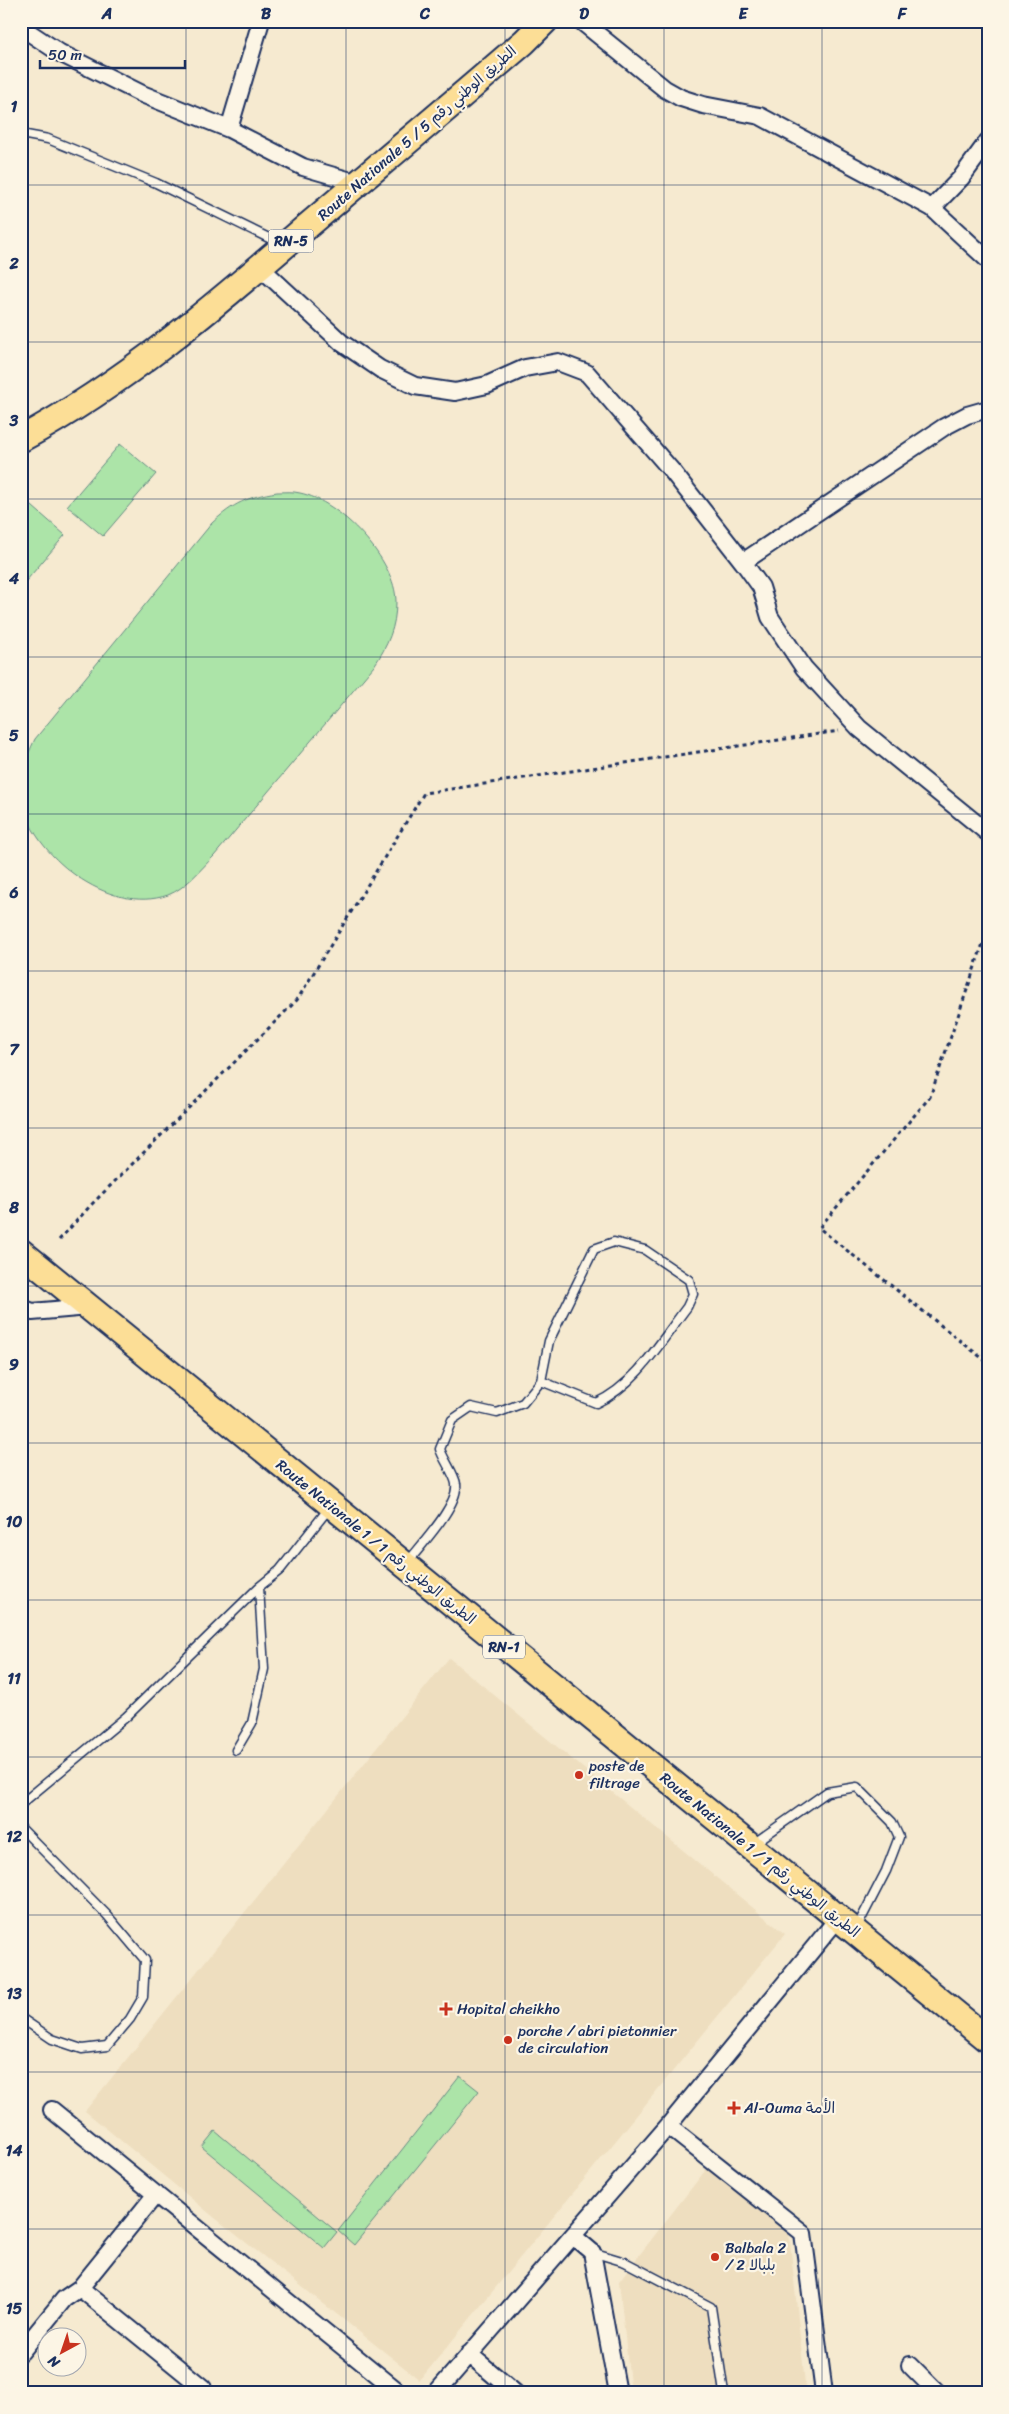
<svg xmlns="http://www.w3.org/2000/svg" width="1009" height="2414" font-family="Sriracha,'Playpen Sans Arabic',sans-serif">
<style>
.built{fill:#eedebf}
.green{fill:#ace4a8;stroke:#648a83}
.lines{fill:none;stroke-linecap:round;stroke-linejoin:round}
.service-casing{stroke:#1b2f5e;stroke-width:11}
.minor-casing{stroke:#1b2f5e;stroke-width:20}
.primary-casing{stroke:#1b2f5e;stroke-width:29}
.path{stroke:#1b2f5e;stroke-width:3;stroke-dasharray:4 4;stroke-linecap:butt}
.service{stroke:#fcf5e5;stroke-width:8}
.minor{stroke:#fcf5e5;stroke-width:16}
.primary{stroke:#fcde96;stroke-width:25}
.grid{fill:none;stroke:#1b2f5e;stroke-width:1;stroke-opacity:0.55}
.poi-dot{fill:#c8321e;stroke:#fcf5e5;stroke-width:2}
.labels{text-anchor:middle;stroke-width:4.5;stroke-linejoin:round;paint-order:stroke}
.shield{fill:#fcf5e5;stroke:#5e6a86;stroke-width:1}
.shield-label{font-size:14px;font-weight:bold;fill:#1b2f5e}
.street-label{font-size:15px;fill:#1b2f5e;stroke:#fcf5e5}
.poi-label{font-size:15px;fill:#1b2f5e;stroke:#fcf5e5;text-anchor:start}
.neatline{fill:none;stroke:#1b2f5e;stroke-width:2}
.grid-label{font-size:16px;text-anchor:middle;font-weight:bold;fill:#1b2f5e}
</style>
<rect width="100%" height="100%" fill="#f6ead0"/>
<filter id="ink" filterUnits="userSpaceOnUse"><feTurbulence type="fractalNoise" baseFrequency=".02" numOctaves="2"/><feDisplacementMap in="SourceGraphic" scale="10" xChannelSelector="R" yChannelSelector="G"/><feConvolveMatrix kernelMatrix="1 2 1 2 8 2 1 2 1" color-interpolation-filters="sRGB"/></filter>
<g filter="url(#ink)">
<path class="built" d="M449,1658L785,1934L420,2380L215,2218L85,2111Z
M708,2167L789,2233L806,2393H631L619,2281Z"/>
<path class="green" d="M120,444L156,474L103,536L67,506Z
M277,492C284,492 293,491 300,493C340,501 396,560 396,602C396,627 388,645 374,666L214,856C200,870 186,888 168,895C109,916 31,855 21,798C18,777 26,758 35,739L212,523C234,503 247,497 277,492Z
M24,499L65,535L21,587V502Z
M460,2076L479,2091L354,2245L338,2231Z
M215,2131L337,2232L324,2248L202,2147Z"/>
<g class="lines">
<defs>
<path id="service" d="M21,134L48,139L156,183L281,244
M614,1242L645,1250L689,1280L693,1294L687,1307C661,1341 636,1385 596,1403L541,1381L549,1341L594,1249Z
M408,1562C421,1545 459,1505 456,1484C455,1475 443,1459 440,1449L452,1420L471,1407L497,1413L523,1403L541,1381
M236,1750L252,1723L264,1669L259,1587L280,1570L330,1507
M21,1804L126,1717L259,1587
M21,1828L107,1915L145,1960L143,1997L130,2019L107,2046L82,2049L52,2039L21,2018
M753,1844L827,1792L857,1787L892,1822L899,1837L886,1871L856,1929
M592,2252L625,2262L711,2307L724,2393"/>
<path id="minor" d="M581,21L665,89L681,98L703,105L760,116L932,208L988,260
M21,27L60,53L142,94L229,129L303,167L358,183
M229,129L261,21
M932,208L961,178L988,141
M260,267L342,343L380,369L415,386L455,392L487,385L525,368L558,362L587,373L672,471L743,562L761,587L770,617L804,668L859,728L988,833
M743,562L944,427L967,415L988,409
M21,1307L32,1312L89,1307
M52,2110L400,2393
M668,2126L803,2233L824,2393
M573,2236L592,2252L618,2393
M80,2288L203,2388
M21,2352L64,2299L80,2288L156,2194
M469,2354L515,2393
M910,2365L938,2393
M436,2393L668,2126L839,1917"/>
<path id="primary" d="M21,439C125,383 216,305 304,229C377,167 451,105 524,42L545,21
M21,1252L988,2040"/>
</defs>
<use href="#service" class="service-casing"/>
<use href="#minor" class="minor-casing"/>
<use href="#primary" class="primary-casing"/>
<path class="path" d="M988,929L930,1097L819,1228L988,1363
M59,1240L92,1204L297,1000L424,793L839,731"/>
<use href="#service" class="service"/>
<use href="#minor" class="minor"/>
<use href="#primary" class="primary"/>
</g>
</g>
<path class="grid" d="M186,21V2393M346,21V2393M505,21V2393M664,21V2393M822,21V2393M21,185H988M21,342H988M21,499H988M21,657H988M21,814H988M21,971H988M21,1128H988M21,1286H988M21,1443H988M21,1600H988M21,1757H988M21,1915H988M21,2072H988M21,2229H988"/>
<g class="poi-dot">
<circle cx="579" cy="1775" r="5"/>
<path d="M443.5 2001.5h5v5h5v5h-5v5h-5v-5h-5v-5h5z"/>
<circle cx="508" cy="2040" r="5"/>
<path d="M731.5 2100.5h5v5h5v5h-5v5h-5v-5h-5v-5h5z"/>
<circle cx="715" cy="2257" r="5"/>
</g>
<g class="labels">
<g class="shield">
<rect x="268.5" y="229.5" width="45" height="23" rx="4"/>
<rect x="483" y="1635.5" width="42" height="23" rx="4"/>
</g>
<g class="shield-label">
<text x="291" y="246">RN-5</text>
<text x="504" y="1652">RN-1</text>
</g>
<g class="street-label">
<text transform="translate(417 133) rotate(-41)" y="5">Route Nationale 5 / الطريق الوطني رقم 5</text>
<text transform="translate(376 1542) rotate(39)" y="5">Route Nationale 1 / الطريق الوطني رقم 1</text>
<text transform="translate(760 1855) rotate(39)" y="5">Route Nationale 1 / الطريق الوطني رقم 1</text>
</g>
<g class="poi-label">
<text x="589" y="1771">poste de<tspan x="589" dy="17">filtrage</tspan></text>
<text x="457" y="2014">Hopital cheikho</text>
<text x="518" y="2036">porche / abri pietonnier<tspan x="518" dy="17">de circulation</tspan></text>
<text x="744" y="2113">Al-Ouma الأمة</text>
<text x="725" y="2253">Balbala 2<tspan x="725" dy="17">/ بلبالا 2</tspan></text>
</g>
</g>
<rect width="1009" height="2414" fill="none" stroke="#fcf5e5" stroke-width="55"/>
<g transform="translate(62 2352) rotate(220)"><circle r="24" fill="#fcf5e5" stroke="#a2a6af"/>
<path d="M0-4L9 19L0 12L-9 19Z" fill="#c8321e"/>
<text y="-8" font-size="14" font-weight="bold" text-anchor="middle" fill="#1b2f5e">N</text>
</g>
<path d="M40 60v8h145v-8" fill="none" stroke="#1b2f5e" stroke-width="2.5"/>
<text x="48" y="60" font-size="15" fill="#1b2f5e" stroke="#fcf5e5" stroke-width="4" paint-order="stroke">50 m</text>
<rect x="28" y="28" width="954" height="2358" class="neatline"/>
<g class="grid-label">
<text x="107" y="19">A</text>
<text x="266" y="19">B</text>
<text x="425" y="19">C</text>
<text x="584" y="19">D</text>
<text x="743" y="19">E</text>
<text x="902" y="19">F</text>
<text x="14" y="112">1</text>
<text x="14" y="269">2</text>
<text x="14" y="426">3</text>
<text x="14" y="584">4</text>
<text x="14" y="741">5</text>
<text x="14" y="898">6</text>
<text x="14" y="1055">7</text>
<text x="14" y="1213">8</text>
<text x="14" y="1370">9</text>
<text x="14" y="1527">10</text>
<text x="14" y="1684">11</text>
<text x="14" y="1842">12</text>
<text x="14" y="1999">13</text>
<text x="14" y="2156">14</text>
<text x="14" y="2314">15</text>
</g>
</svg>
